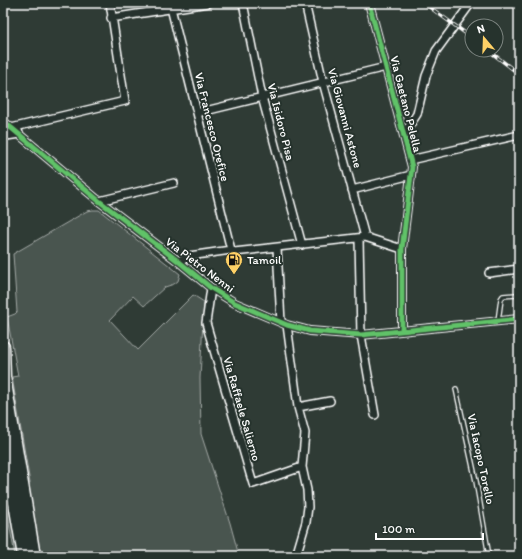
<svg xmlns="http://www.w3.org/2000/svg" width="522" height="559" font-family="Itim,sans-serif">
<style>
.green{fill:#4a544f;stroke:#a4aaa7}
.lines{fill:none;stroke-linecap:round;stroke-linejoin:round}
.service-casing{stroke:#fff;stroke-width:6}
.minor-casing{stroke:#fff;stroke-width:10}
.trunk-casing{stroke:#fff;stroke-width:15}
.service{stroke:#26332d;stroke-width:3.5}
.minor{stroke:#26332d;stroke-width:7}
.trunk{stroke:#26332d;stroke-width:12}
.rail-casing{stroke:#fff;stroke-width:3.5}
.rail{stroke:#26332d;stroke-width:2;stroke-dasharray:6;stroke-linecap:butt}
.cycleway-casing{stroke:#26332d;stroke-width:8}
.cycleway{stroke:#61c268;stroke-width:5}
.labels{text-anchor:middle;stroke-width:4;stroke-linejoin:round;paint-order:stroke}
.street-label{font-size:12px;fill:#fff;stroke:#26332d}
.poi-label{font-size:12px;fill:#fff;stroke:#26332d;text-anchor:start}
</style>
<rect width="100%" height="100%" fill="#2f3b35"/>
<filter id="ink" filterUnits="userSpaceOnUse"><feTurbulence type="fractalNoise" baseFrequency=".025" numOctaves="2"/><feDisplacementMap in="SourceGraphic" scale="8" xChannelSelector="R" yChannelSelector="G"/><feConvolveMatrix kernelMatrix="1 2 1 2 8 2 1 2 1" color-interpolation-filters="sRGB"/></filter>
<g filter="url(#ink)">
<path class="green" d="M93,210H99L180,274L178,281L174,284L165,287L144,306L133,296L110,320L138,350L193,295L204,302L200,378L201,434L230,523L239,556H40L26,484L30,483L12,377L18,376L7,317L15,314L17,312L13,254L87,211Z
M3,471L18,556H10L15,555L8,518L3,519Z"/>
<g class="lines">
<defs>
<path id="service" d="M498,321L501,299L503,296L516,295L519,297
M456,389L476,481L489,556"/>
<path id="minor" d="M243,3L262,97L302,245
M305,3L323,82L365,237
M369,3L412,167L402,249V331
M171,8L231,250
M111,18L208,3
M197,113L386,67
M3,121L99,201L178,261L211,288L235,303L287,325L310,331L361,335L519,319
M11,128L125,101L110,3
M404,134L417,114L426,76L436,51L471,3
M410,160L519,135
M352,190L411,175
M99,201L174,183
M359,239L361,335L375,415
M277,248L281,322
M178,261L189,256L231,250L234,252L365,237L402,249
M489,273L519,269
M211,288L206,323L253,484L302,467
M287,325L298,407L305,433L302,467L307,490L308,507L306,522L296,556
M298,407L330,401"/>
<path id="trunk" d="M3,134L16,132
M3,347L4,377
M3,371L34,556
M3,432L24,556"/>
</defs>
<use href="#service" class="service-casing"/>
<use href="#minor" class="minor-casing"/>
<use href="#trunk" class="trunk-casing"/>
<use href="#service" class="service"/>
<use href="#minor" class="minor"/>
<use href="#trunk" class="trunk"/>
<defs>
<path id="rail" d="M424,3L472,38
M488,50L519,74"/>
</defs>
<use href="#rail" class="rail-casing"/>
<use href="#rail" class="rail"/>
<defs>
<path id="cycleway" d="M369,3L412,167L402,249V331
M3,121L99,201L178,261L211,288L235,303L287,325L310,331L361,335L519,319"/>
</defs>
<use href="#cycleway" class="cycleway-casing"/>
<use href="#cycleway" class="cycleway"/>
</g>
</g>
<defs>
<symbol id="fuel-pin" viewBox="-11 -11 22 30"><path d="M0 17L-7.5 6A9.5 9.5 0 1 1 7.5 6Z" fill="#ffd166" stroke="#26332d"/><path d="M-5.5-6h7V0h2V4h1.3V-2.5L3-4.5l.8-.8L6-3V5H2.5V1h-1V6h-7ZM-4.2-4.7v3.2H.2V-4.7Z" fill="#111"/></symbol>
</defs>
<g fill-rule="evenodd">
<use href="#fuel-pin" x="224" y="250" width="20" height="27"/>
</g>
<g class="labels">
<g class="street-label">
<text transform="translate(406 104) rotate(76)" y="4">Via Gaetano Pelella</text>
<text transform="translate(345 118) rotate(75)" y="4">Via Giovanni Astone</text>
<text transform="translate(281 122) rotate(76)" y="4">Via Isidoro Pisa</text>
<text transform="translate(212 127) rotate(76)" y="4">Via Francesco Orefice</text>
<text transform="translate(200 265) rotate(37)" y="4">Via Pietro Nenni</text>
<text transform="translate(242 409) rotate(74)" y="4">Via Raffaele Salierno</text>
<text transform="translate(481 459) rotate(78)" y="4">Via Iacopo Torello</text>
</g>
<g class="poi-label">
<text x="247" y="264">Tamoil</text>
</g>
</g>
<rect width="522" height="559" fill="none" stroke="#26332d" stroke-width="16"/>
<rect x="8" y="8" width="506" height="543" fill="none" stroke="#fff" stroke-width="1.5" filter="url(#ink)"/>
<g transform="translate(484 38) rotate(341)"><circle r="19" fill="#26332d" stroke="#7d8581"/>
<path d="M0-3L7 15L0 10L-7 15Z" fill="#ffd166"/>
<text y="-6" font-size="11" font-weight="bold" text-anchor="middle" fill="#ffffff">N</text>
</g>
<path d="M376 533v6h107v-6" fill="none" stroke="#ffffff" stroke-width="2"/>
<text x="382" y="533" font-size="12" fill="#ffffff" stroke="#26332d" stroke-width="3" paint-order="stroke">100 m</text>
</svg>
